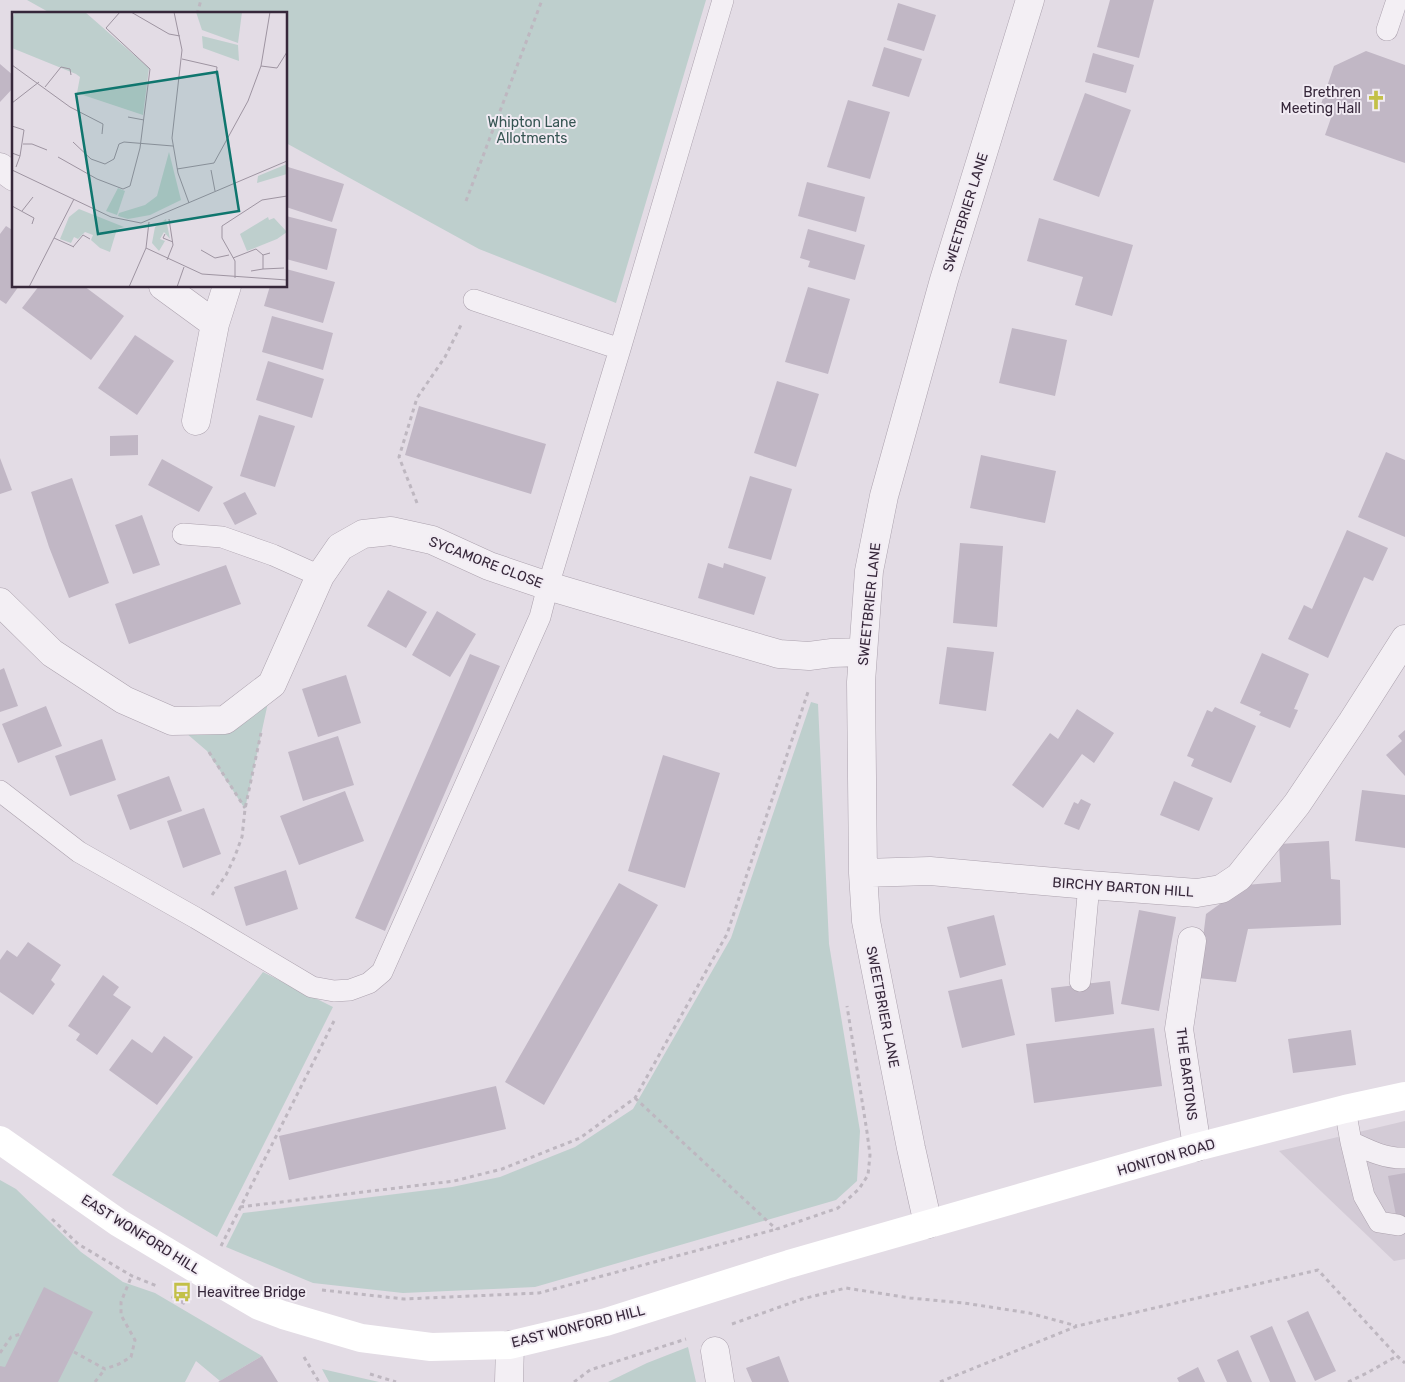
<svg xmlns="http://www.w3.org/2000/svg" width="1405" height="1382" font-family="Rubik,sans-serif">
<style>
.built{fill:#d3cbd6}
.green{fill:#becfcd}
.building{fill:#c1b7c5}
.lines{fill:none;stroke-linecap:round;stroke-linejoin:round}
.service-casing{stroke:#aca2ae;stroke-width:22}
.minor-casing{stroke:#aca2ae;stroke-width:29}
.path{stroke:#beb7c0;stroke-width:3;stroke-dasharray:4 4;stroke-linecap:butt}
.service{stroke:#f3eff4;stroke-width:21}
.minor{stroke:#f3eff4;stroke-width:28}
.secondary{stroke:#fff;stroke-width:28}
.labels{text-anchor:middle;stroke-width:4;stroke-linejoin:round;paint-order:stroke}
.poi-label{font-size:14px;fill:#36273a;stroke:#f1ebf3;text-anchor:end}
.park-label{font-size:14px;fill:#365553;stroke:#f1ebf3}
.street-label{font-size:14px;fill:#36273a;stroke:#f1ebf3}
.inset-road{fill:none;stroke:#9e94a1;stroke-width:1}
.view{fill:#0f766e;fill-opacity:0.15;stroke:#0f766e;stroke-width:2.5}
.inset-edge{fill:none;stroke:#36273a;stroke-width:2.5}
</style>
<rect width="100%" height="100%" fill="#e3dce5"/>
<path class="built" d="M1405,1121V1259L1394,1261L1279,1151Z"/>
<path class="green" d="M27,0H706L616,303L479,249L286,143V14H52Z
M272,684L245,809L207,751L172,721L225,720Z
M811,702L818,704L829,944L860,1131L857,1181L836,1200L535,1287L403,1293L313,1283L226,1247L243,1213L452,1187L500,1177L575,1147L633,1109L731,938Z
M263,972L333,1007L217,1237L112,1175Z
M0,1180L16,1189L81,1252L123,1282L155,1293L262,1356L220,1381L196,1361L185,1382H0Z
M688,1347L696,1382H608L647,1363Z
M322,1369L379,1382H329Z"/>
<path class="building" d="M1110,0H1154L1139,58L1097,47Z
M898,3L936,15L924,51L887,40Z
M884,47L922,59L909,97L872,86Z
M1366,51L1405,65V163L1325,135L1331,118L1318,113L1334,66Z
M1093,53L1134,65L1126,93L1085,82Z
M0,64L14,76V87L0,102Z
M1085,93L1131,110L1099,197L1053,180Z
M848,100L890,112L870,179L827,167Z
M288,167L344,184L332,222L286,207V172Z
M807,182L865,197L856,232L798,216Z
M286,216L337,229L327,270L286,259Z
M1039,218L1133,245L1112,316L1075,305L1083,277L1027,261Z
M6,226L14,231V286H19L6,304L0,300V234Z
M808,229L865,245L855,280L808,267L810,261L800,258Z
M286,269L335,282L323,323L264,306L270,286H286Z
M39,286H84L124,316L91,360L22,308Z
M808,287L850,299L828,374L785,362Z
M272,316L333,333L323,370L262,352Z
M1012,328L1067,340L1055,396L999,383Z
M135,335L174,361L137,415L98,388Z
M268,361L324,379L312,418L256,400Z
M777,381L819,394L796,467L754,453Z
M419,406L546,444L531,494L405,455Z
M259,415L295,426L275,487L240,476Z
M138,435V455L110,456V436Z
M1386,452L1405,460V537L1358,517Z
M981,455L1056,471L1045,523L970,508Z
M0,458L12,490L0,494Z
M162,459L213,487L199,512L148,485Z
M750,476L792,489L771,560L728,548Z
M72,478L109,583L69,598L49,547L31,492Z
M245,492L257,514L235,525L223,503Z
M142,515L160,565L133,574L115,525Z
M1347,530L1388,548L1373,581L1364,577L1328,658L1288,639L1304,605L1312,609Z
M960,543L1003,546L997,627L953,623Z
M708,563L723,568L724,563L766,577L754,615L698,598Z
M226,565L241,604L129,644L115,604Z
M388,590L427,612L406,648L367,626Z
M437,611L476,634L450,677L412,655Z
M947,647L994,652L986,711L939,704Z
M1262,653L1309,674L1294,709L1298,710L1290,728L1259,715L1261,712L1240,703Z
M470,654L500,666L385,931L355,918Z
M4,668L18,706L0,712V670Z
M346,675L361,723L318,737L302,689Z
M46,706L62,746L18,763L2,724Z
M1215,707L1256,726L1231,783L1191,766L1194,759L1187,756L1207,710L1212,712Z
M1077,709L1114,733L1094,763L1082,754L1043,808L1012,785L1050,733L1058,739Z
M1405,730V776L1386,755L1402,741L1398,736Z
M338,736L354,785L303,801L288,752Z
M102,739L116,780L70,796L55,756Z
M663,755L720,773L685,888L628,871Z
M169,776L182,811L130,830L117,795Z
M1174,781L1213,798L1199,831L1160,815Z
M1362,790L1405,795V848L1355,841Z
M345,791L364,841L299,865L280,816Z
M1081,799L1091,804L1079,830L1064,824L1074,802L1078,804Z
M204,808L221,854L183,868L167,821Z
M1329,841L1331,879L1340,880L1341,925L1248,929L1236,982L1198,978L1206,914L1246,885L1281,882L1279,844Z
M286,870L298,909L246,926L234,887Z
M619,883L658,905L544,1105L505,1082Z
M1139,910L1176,917L1159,1011L1121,1004Z
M994,915L1006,965L960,978L947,927Z
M28,942L61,965L51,980L55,984L33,1015L0,992V960L7,950L17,957Z
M103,975L119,987L113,995L131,1007L97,1055L76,1040L80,1034L68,1026Z
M1002,979L1015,1035L962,1048L948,991Z
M1110,981L1114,1014L1055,1022L1051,988Z
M1154,1028L1162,1086L1034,1103L1026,1044Z
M1351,1030L1356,1065L1293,1073L1288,1039Z
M164,1036L193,1057L157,1105L109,1070L132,1039L152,1053Z
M496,1086L506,1129L289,1180L279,1136Z
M1405,1173V1223L1398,1225L1388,1176Z
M44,1287L93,1312L58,1382H0V1366L5,1367Z
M173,1293L186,1302L184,1305L171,1298Z
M1308,1311L1336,1371L1315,1381L1287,1321Z
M1272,1326L1296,1382H1270L1250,1336Z
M1238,1350L1252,1382H1227L1217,1360Z
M262,1356L278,1382H218Z
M779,1356L789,1382H752L746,1368Z
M1198,1367L1205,1382H1179L1177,1378Z"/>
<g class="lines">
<defs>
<path id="service" d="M1387,30L1397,0
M474,300L620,349
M183,534L222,537L273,555L320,576
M0,791L79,852L196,918L312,987L334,991L350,990L369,983L382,972L540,617L548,586L620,349L723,0
M1080,981L1089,885
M1345,1109L1351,1142L1364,1196L1379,1222L1398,1225
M1351,1142C1368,1150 1385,1159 1405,1158"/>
<path id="minor" d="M0,167L14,177
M163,286L215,324L196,421
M215,324L227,286
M0,602L52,653L124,700L172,721L225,720L272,684L320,576L340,547L363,534L391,531L432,540L489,566L548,586L779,654L809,656L832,653L863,652
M863,873L930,871L1089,885L1197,893L1221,889L1239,877L1297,804L1352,722L1405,639
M1192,941L1179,1029L1197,1147
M928,1224L911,1148L866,921L863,873L861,682L869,571L884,496L944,280L1030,0
M715,1351L720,1382
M509,1382L510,1345"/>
</defs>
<use href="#service" class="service-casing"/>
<use href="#minor" class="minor-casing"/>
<path class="path" d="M197,14L201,0
M466,201L542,0
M417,503L399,457L417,398L445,357L461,325
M209,752L245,808
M212,895L226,875L235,856L242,837L245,809L261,733
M635,1098L776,1229
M240,1207L454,1181L502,1169L580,1138L635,1098L727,934L809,689
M52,1219L78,1244L132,1276L157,1286
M777,1230V1229L838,1208L859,1189L868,1175L870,1155L867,1132L847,1006
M221,1246L334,1021
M322,1290L404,1299L539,1293L777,1229
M732,1324L802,1299L846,1288L910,1298L964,1303L1029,1313L1077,1326
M74,1352L105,1369L119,1364L131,1357L135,1340L121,1315V1302L132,1275
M0,1353L11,1337L21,1334
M304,1357L319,1382
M370,1374L396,1382
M95,1382L105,1369
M574,1382L590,1370L686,1339
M940,1382L1077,1326L1318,1270L1397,1356L1405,1363
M1348,1382L1367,1373L1397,1356"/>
<use href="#service" class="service"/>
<use href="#minor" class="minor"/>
<path class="secondary" d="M0,1140L119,1223L206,1275L259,1306L283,1315L361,1338L431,1347L510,1345L606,1322L789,1264L1197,1147L1345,1109L1405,1096"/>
</g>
<defs>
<symbol id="church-bare" viewBox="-9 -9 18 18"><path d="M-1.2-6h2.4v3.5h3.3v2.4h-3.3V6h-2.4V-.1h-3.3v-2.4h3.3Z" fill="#c3c048" stroke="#f1ebf3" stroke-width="2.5" paint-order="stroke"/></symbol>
<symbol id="bus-bare" viewBox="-9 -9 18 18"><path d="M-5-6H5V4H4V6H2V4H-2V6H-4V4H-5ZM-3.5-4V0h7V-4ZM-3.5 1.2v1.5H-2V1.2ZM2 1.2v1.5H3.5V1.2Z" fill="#c3c048" stroke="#f1ebf3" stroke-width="2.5" paint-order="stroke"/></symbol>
</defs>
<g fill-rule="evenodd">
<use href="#church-bare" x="1362" y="86" width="28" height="28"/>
<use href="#bus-bare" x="168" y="1278" width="28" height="28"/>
</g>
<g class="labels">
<g class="poi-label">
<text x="1361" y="97">Brethren<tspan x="1361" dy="16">Meeting Hall</tspan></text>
<text x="197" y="1297" text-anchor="start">Heavitree Bridge</text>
</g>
<g class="park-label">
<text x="532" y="127">Whipton Lane<tspan x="532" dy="16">Allotments</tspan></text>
</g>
<g class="street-label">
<text transform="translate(965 212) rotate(-73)" y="5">SWEETBRIER LANE</text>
<text transform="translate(486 562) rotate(21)" y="5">SYCAMORE CLOSE</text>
<text transform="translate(869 604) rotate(-84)" y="5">SWEETBRIER LANE</text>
<text transform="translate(1123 887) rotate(4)" y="5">BIRCHY BARTON HILL</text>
<text transform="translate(883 1007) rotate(79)" y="5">SWEETBRIER LANE</text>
<text transform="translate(1187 1074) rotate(83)" y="5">THE BARTONS</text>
<text transform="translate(1166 1157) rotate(-16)" y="5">HONITON ROAD</text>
<text transform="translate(141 1234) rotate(32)" y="5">EAST WONFORD HILL</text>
<text transform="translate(578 1326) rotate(-14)" y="5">EAST WONFORD HILL</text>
</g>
</g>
<g transform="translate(12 12)">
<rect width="275" height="275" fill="#e3dce5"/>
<path d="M3,0H73L137,56L131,103L65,81L68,65L64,62L0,36V8ZM184,0H230L226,31L190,18ZM190,24L226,33L227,49L191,36ZM157,140L169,188L138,203L116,207L106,204L107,201L133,193L145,184ZM275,152V162L245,171L246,164ZM106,176L113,179L105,203L94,199ZM67,197L112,215L105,217L98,240L88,236L79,228L81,223L73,220L66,227L62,225L59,231L48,227L57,205ZM256,205L257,208L262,206L275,220L265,227L235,239L228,222ZM154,207L158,227L152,220L148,227L153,229L147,239L140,231L143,215Z" fill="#becfcd"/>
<path class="inset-road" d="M119,0L157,22L168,24M162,0L170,38L160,126L166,161L177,191M170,47L205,55L204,63M0,53L58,95L91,112L90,122M249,54L265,56L275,40M33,75L49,55L58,57L59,63M0,91L27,70M116,105L132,108M0,114L12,118L8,144M61,130L79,147L93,152L102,147L107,132L112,130L161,134M11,132H20L35,138M0,141L8,144L4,155M46,145L85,167L111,177L118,174L128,136L138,57L94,16L108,0M165,157L202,151L236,89L249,54L258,0M0,158L99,205L129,211L275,149M199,158L203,179M0,194L22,206L20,212M10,199L21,185M153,222L151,226L161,230M42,226L62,235M61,235L71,223L78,227M134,236L190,262L275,268M189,238L203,246L217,243M221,246L244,237L251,243L258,241M155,248L161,233L157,207M251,257L272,256M239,259L251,257V243M223,266V249L210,226V214L250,188L275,184M17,275L62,187M117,275L134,236L137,210M165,275L172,255"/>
<path class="view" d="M205,60L227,199L86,222L64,82Z"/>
<rect width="275" height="275" class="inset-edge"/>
</g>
</svg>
